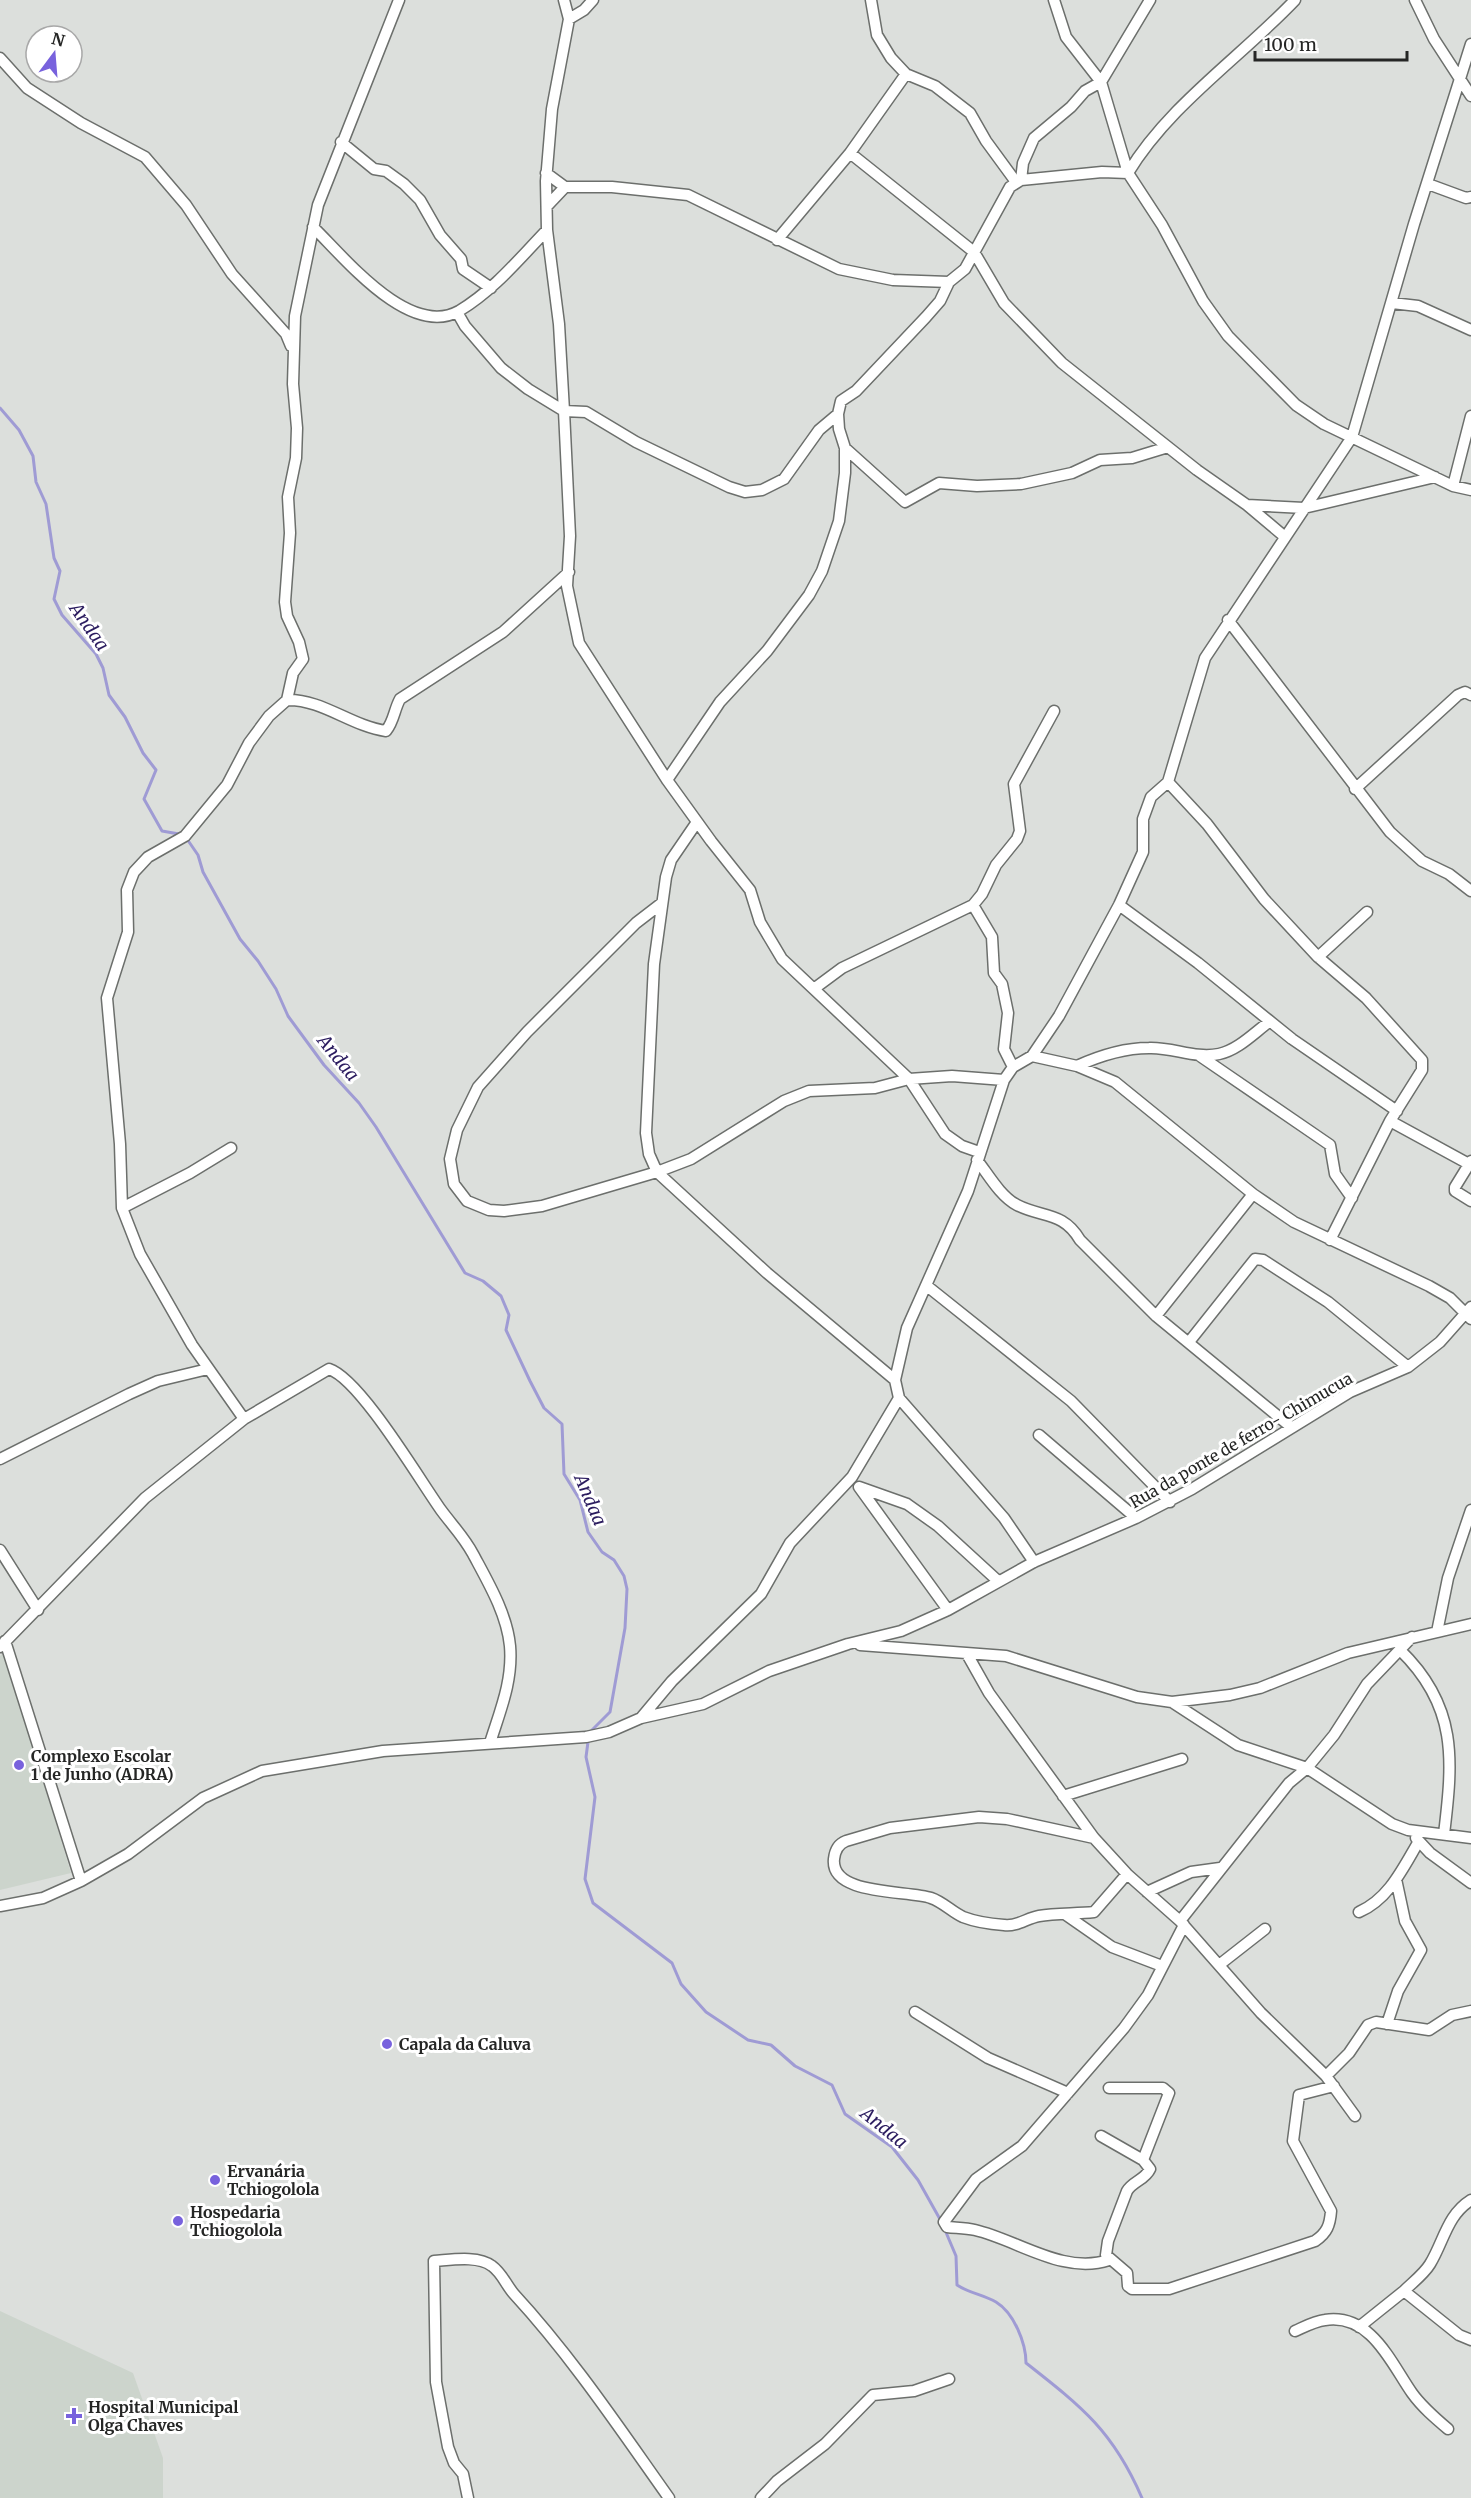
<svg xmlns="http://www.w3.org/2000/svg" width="1471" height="2498" font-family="Merriweather,serif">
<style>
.built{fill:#ccd4cc}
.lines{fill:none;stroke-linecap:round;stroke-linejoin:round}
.stream{stroke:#9f9bd4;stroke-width:3}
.minor-casing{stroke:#6c6f6c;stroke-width:13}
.minor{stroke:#fff;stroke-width:10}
.poi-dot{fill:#7862dd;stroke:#fff;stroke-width:2}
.labels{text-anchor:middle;stroke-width:6;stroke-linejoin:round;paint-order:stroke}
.street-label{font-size:16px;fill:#252625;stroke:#fff}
.poi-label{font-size:16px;font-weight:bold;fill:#252625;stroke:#fff;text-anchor:start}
.water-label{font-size:18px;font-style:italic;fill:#2b1c5f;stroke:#fff}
</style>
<rect width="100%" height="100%" fill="#dcdfdc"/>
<path class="built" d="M4,1652L71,1873L0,1890V1656Z
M0,2311L133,2373L163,2458V2498H0Z"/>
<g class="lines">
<path class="stream" d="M0,408L19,430L33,456L36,482L46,504L54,558L60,571L54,599L62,615L96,654L103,668L109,695L125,717L143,753L156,770L144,799L162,831L179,834
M187,839L198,855L203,872L240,939L258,961L276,989L288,1016L324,1065L359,1103L376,1127L465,1273L483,1281L501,1296L509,1315L506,1330L530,1381L544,1408L562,1424L564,1474L580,1500L588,1532L602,1552L614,1560L624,1576L627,1589L625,1628L610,1712L592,1730
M588,1742L586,1757L595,1797L585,1879L593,1903L672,1963L681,1984L706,2012L748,2040L771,2045L795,2066L832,2085L845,2114L892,2147L918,2180L941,2221
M945,2230L956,2256L957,2285C969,2293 984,2295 996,2302C1014,2313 1026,2343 1026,2363C1082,2407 1113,2431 1142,2498"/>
<defs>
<path id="minor" d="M564,0L569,19L552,109L546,181L547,230L559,324L564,411L570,536L567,586L579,643L667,780L711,841L750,890L760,922L782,959L909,1079L945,1134L962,1146L979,1152
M871,0L877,35L891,58L906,74L935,86L970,113L986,141L1016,182
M1054,0L1066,37L1101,82L1128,173L1162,225L1203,301L1228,336L1296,405L1324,424L1453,486L1471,490
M1415,0L1434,39L1471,96
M569,19L584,10L593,0
M0,58L27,88L81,123L145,157L186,205L232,274L286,334L291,346
M341,142L374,169L386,171L404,184L420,200L440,235L461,259L463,269L491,288
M850,153L974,252L1004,303L1062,363L1197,470L1247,505L1304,508L1435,477
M546,173L565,187H612L688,195L839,269L893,280L949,282
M1021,180L1023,163L1034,138L1071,107L1085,91L1101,82L1150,0
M1428,184L1466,198L1471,197
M547,206L565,187
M313,227C344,257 409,339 459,311C494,290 519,259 547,230
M777,240L850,153L906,74
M1392,303L1418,306L1471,330
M457,312L465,326L501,368L528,389L564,411L586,412L636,442L729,487L745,492L762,490L784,479L819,430L838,414
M845,448L905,502L939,483L977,486L1021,484L1072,473L1100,460L1132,458L1168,447
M1453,486L1471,416
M1247,505L1285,537
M1228,620L1390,832L1422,861L1449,874L1471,891
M287,700C322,699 351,726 386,731C394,721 394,710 400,699L503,632L569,572
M667,780L720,702L767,651L809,595L822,571L839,521L845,473V448L839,429L838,414L841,401L856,391L926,317L940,301L949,282L965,269L1010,187L1021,180L1102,172L1128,173C1169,105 1241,57 1295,0
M1168,782L1207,824L1264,899L1318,957L1366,998L1422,1060V1070L1390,1121L1330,1240
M1355,789L1458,695L1465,692L1471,695
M697,822L671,860L666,877L654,964L646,1133L649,1154L657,1172L767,1273L895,1380
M662,903L636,923L527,1032L478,1087L457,1130L450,1159L454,1184L467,1201L489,1210L504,1211L542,1206L657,1172L691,1159L784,1101L809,1091L875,1088L909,1079L952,1076L1004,1080
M973,905L992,937L994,973L1002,984L1008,1013L1004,1049L1013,1067
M1119,905L1198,963L1292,1039L1397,1111
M1318,957L1367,912
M815,988L842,968L973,905L982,894L996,865L1017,839L1020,831L1014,784L1054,711
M1032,1056L1077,1066L1115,1082L1253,1194L1294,1222L1429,1286L1450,1298L1471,1319
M1200,1056L1330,1145L1335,1174L1352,1198
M1077,1066C1099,1056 1125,1048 1149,1048C1173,1047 1195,1059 1219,1054C1238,1050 1254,1033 1269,1022
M1390,1121L1469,1164
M977,1160C988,1174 1000,1196 1017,1205C1042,1218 1063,1211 1080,1240L1156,1316L1291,1427
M1471,1161L1455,1187V1191L1471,1201
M122,1208L190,1173L231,1148
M927,1286L1071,1401L1170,1502
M1156,1316L1253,1194
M1189,1342L1255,1259L1263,1260L1328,1302L1408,1367
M244,1419L192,1345L140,1254L122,1208L120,1144L107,998L128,932L127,890L134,872L148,857L185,836L227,785L249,743L269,716L287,700L293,673L303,659L299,642L287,616L285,602L290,533L288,497L296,458L297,428L293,384L295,316L318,205L399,0
M1039,1435L1136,1518
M0,1459L129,1394L158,1381L208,1369
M859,1487L907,1504L938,1526L998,1581
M859,1487L948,1610
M0,1550L38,1610
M1034,1562L1004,1518L899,1398L895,1380L907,1328L968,1191L1004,1080L1013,1067L1032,1056L1059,1016L1119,905L1143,852V819L1151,797L1168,782L1205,658L1352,437L1414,224L1471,44
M1437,1632L1448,1578L1471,1510
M5,1641L81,1881
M860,1645L1006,1656L1137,1697L1172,1702L1230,1695L1260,1688L1348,1653L1471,1624
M0,1647L145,1498L244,1419L329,1369C360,1379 419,1479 441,1510C452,1525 464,1537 473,1554C488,1582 507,1614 510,1646C513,1681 500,1711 490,1743
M1400,1650C1458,1706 1453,1760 1444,1834
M967,1654L989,1693L1094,1838L1127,1874L1180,1921L1261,2013L1326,2076L1355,2116
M1172,1702L1238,1745L1307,1768L1392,1824L1408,1830L1471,1838
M641,1718L672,1681L761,1594L790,1543L852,1477L899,1398
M1063,1796L1182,1759
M1094,1838L1007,1819L979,1817L890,1828L846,1841C838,1844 835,1850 834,1859C830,1896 908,1890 931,1898C943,1902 952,1912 963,1917C976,1922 990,1924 1004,1925C1017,1927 1027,1918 1039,1916C1056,1913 1076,1914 1094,1912L1127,1874
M1416,1838L1430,1853L1471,1883
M1147,1892L1191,1872L1220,1868
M0,1906L43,1898L81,1881L128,1854L203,1798L262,1771L383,1751L586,1737L609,1732L641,1718L703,1704L769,1671L848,1644L901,1631L948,1610L1034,1562L1136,1518L1192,1489L1350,1392L1408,1367L1440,1342L1471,1307
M1359,1912C1389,1899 1403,1868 1419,1841
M1066,1915L1112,1947L1162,1966
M1180,1921L1289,1783L1307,1768L1334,1735L1367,1684L1412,1637
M1219,1965L1265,1929
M915,2012L988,2058L1068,2093
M1387,2024L1398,1991L1421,1950L1405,1921L1396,1879
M1326,2076L1349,2053L1368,2025L1376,2022L1429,2030L1452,2015L1471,2011
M1109,2088H1163L1169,2093L1143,2160
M1101,2136L1143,2160L1150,2169C1145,2180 1133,2181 1127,2191L1108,2241L1106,2255L1127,2273L1128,2286L1132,2289H1169L1315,2241C1327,2233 1330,2225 1331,2211L1293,2141L1299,2095L1334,2086
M1471,2200C1447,2215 1444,2241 1430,2264C1424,2274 1412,2283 1404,2291L1459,2335L1471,2340
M1109,2260C1063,2275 1018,2240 975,2230C966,2228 956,2228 947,2227L944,2222L976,2179L1022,2146L1124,2028L1148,1995L1184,1925
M1359,2327L1404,2291
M1295,2331C1304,2327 1315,2321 1325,2320C1371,2313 1391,2363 1412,2393C1422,2407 1435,2418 1448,2429
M468,2498L463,2474L454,2463L448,2447L436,2382L434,2261C450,2260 478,2255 492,2266C502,2273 506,2285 514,2294C572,2357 620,2429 669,2498
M761,2498L777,2481L825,2444L873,2395L914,2391L949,2379"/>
</defs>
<use href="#minor" class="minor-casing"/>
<use href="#minor" class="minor"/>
</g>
<g class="poi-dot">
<circle cx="19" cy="1765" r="6"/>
<circle cx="387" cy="2044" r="6"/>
<circle cx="215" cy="2180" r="6"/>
<circle cx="178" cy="2221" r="6"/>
<path d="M71 2407h6v6h6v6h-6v6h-6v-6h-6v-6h6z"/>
</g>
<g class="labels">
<g class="street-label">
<text transform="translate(1241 1440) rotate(-30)" y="6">Rua da ponte de ferro- Chimucua</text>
</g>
<g class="poi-label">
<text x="31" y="1762">Complexo Escolar<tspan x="31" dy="18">1 de Junho (ADRA)</tspan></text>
<text x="399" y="2050">Capala da Caluva</text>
<text x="227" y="2177">Ervanária<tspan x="227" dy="18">Tchiogolola</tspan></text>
<text x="190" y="2218">Hospedaria<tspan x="190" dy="18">Tchiogolola</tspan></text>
<text x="88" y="2413">Hospital Municipal<tspan x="88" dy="18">Olga Chaves</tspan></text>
</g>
<g class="water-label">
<text transform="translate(89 627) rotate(55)" y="6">Andaa</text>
<text transform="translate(338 1058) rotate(51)" y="6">Andaa</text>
<text transform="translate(590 1500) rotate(67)" y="6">Andaa</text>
<text transform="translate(884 2128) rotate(39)" y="6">Andaa</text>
</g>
</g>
<g transform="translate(54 54) rotate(16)"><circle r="28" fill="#ffffff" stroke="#a8a8a8" stroke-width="1.5"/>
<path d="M0-4.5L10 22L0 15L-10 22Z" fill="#7862dd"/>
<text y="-9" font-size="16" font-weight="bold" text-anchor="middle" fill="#252625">N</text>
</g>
<path d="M1255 51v9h152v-9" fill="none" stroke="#252625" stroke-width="3"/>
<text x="1264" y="51" font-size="18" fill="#252625" stroke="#ffffff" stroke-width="4.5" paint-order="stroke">100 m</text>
</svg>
